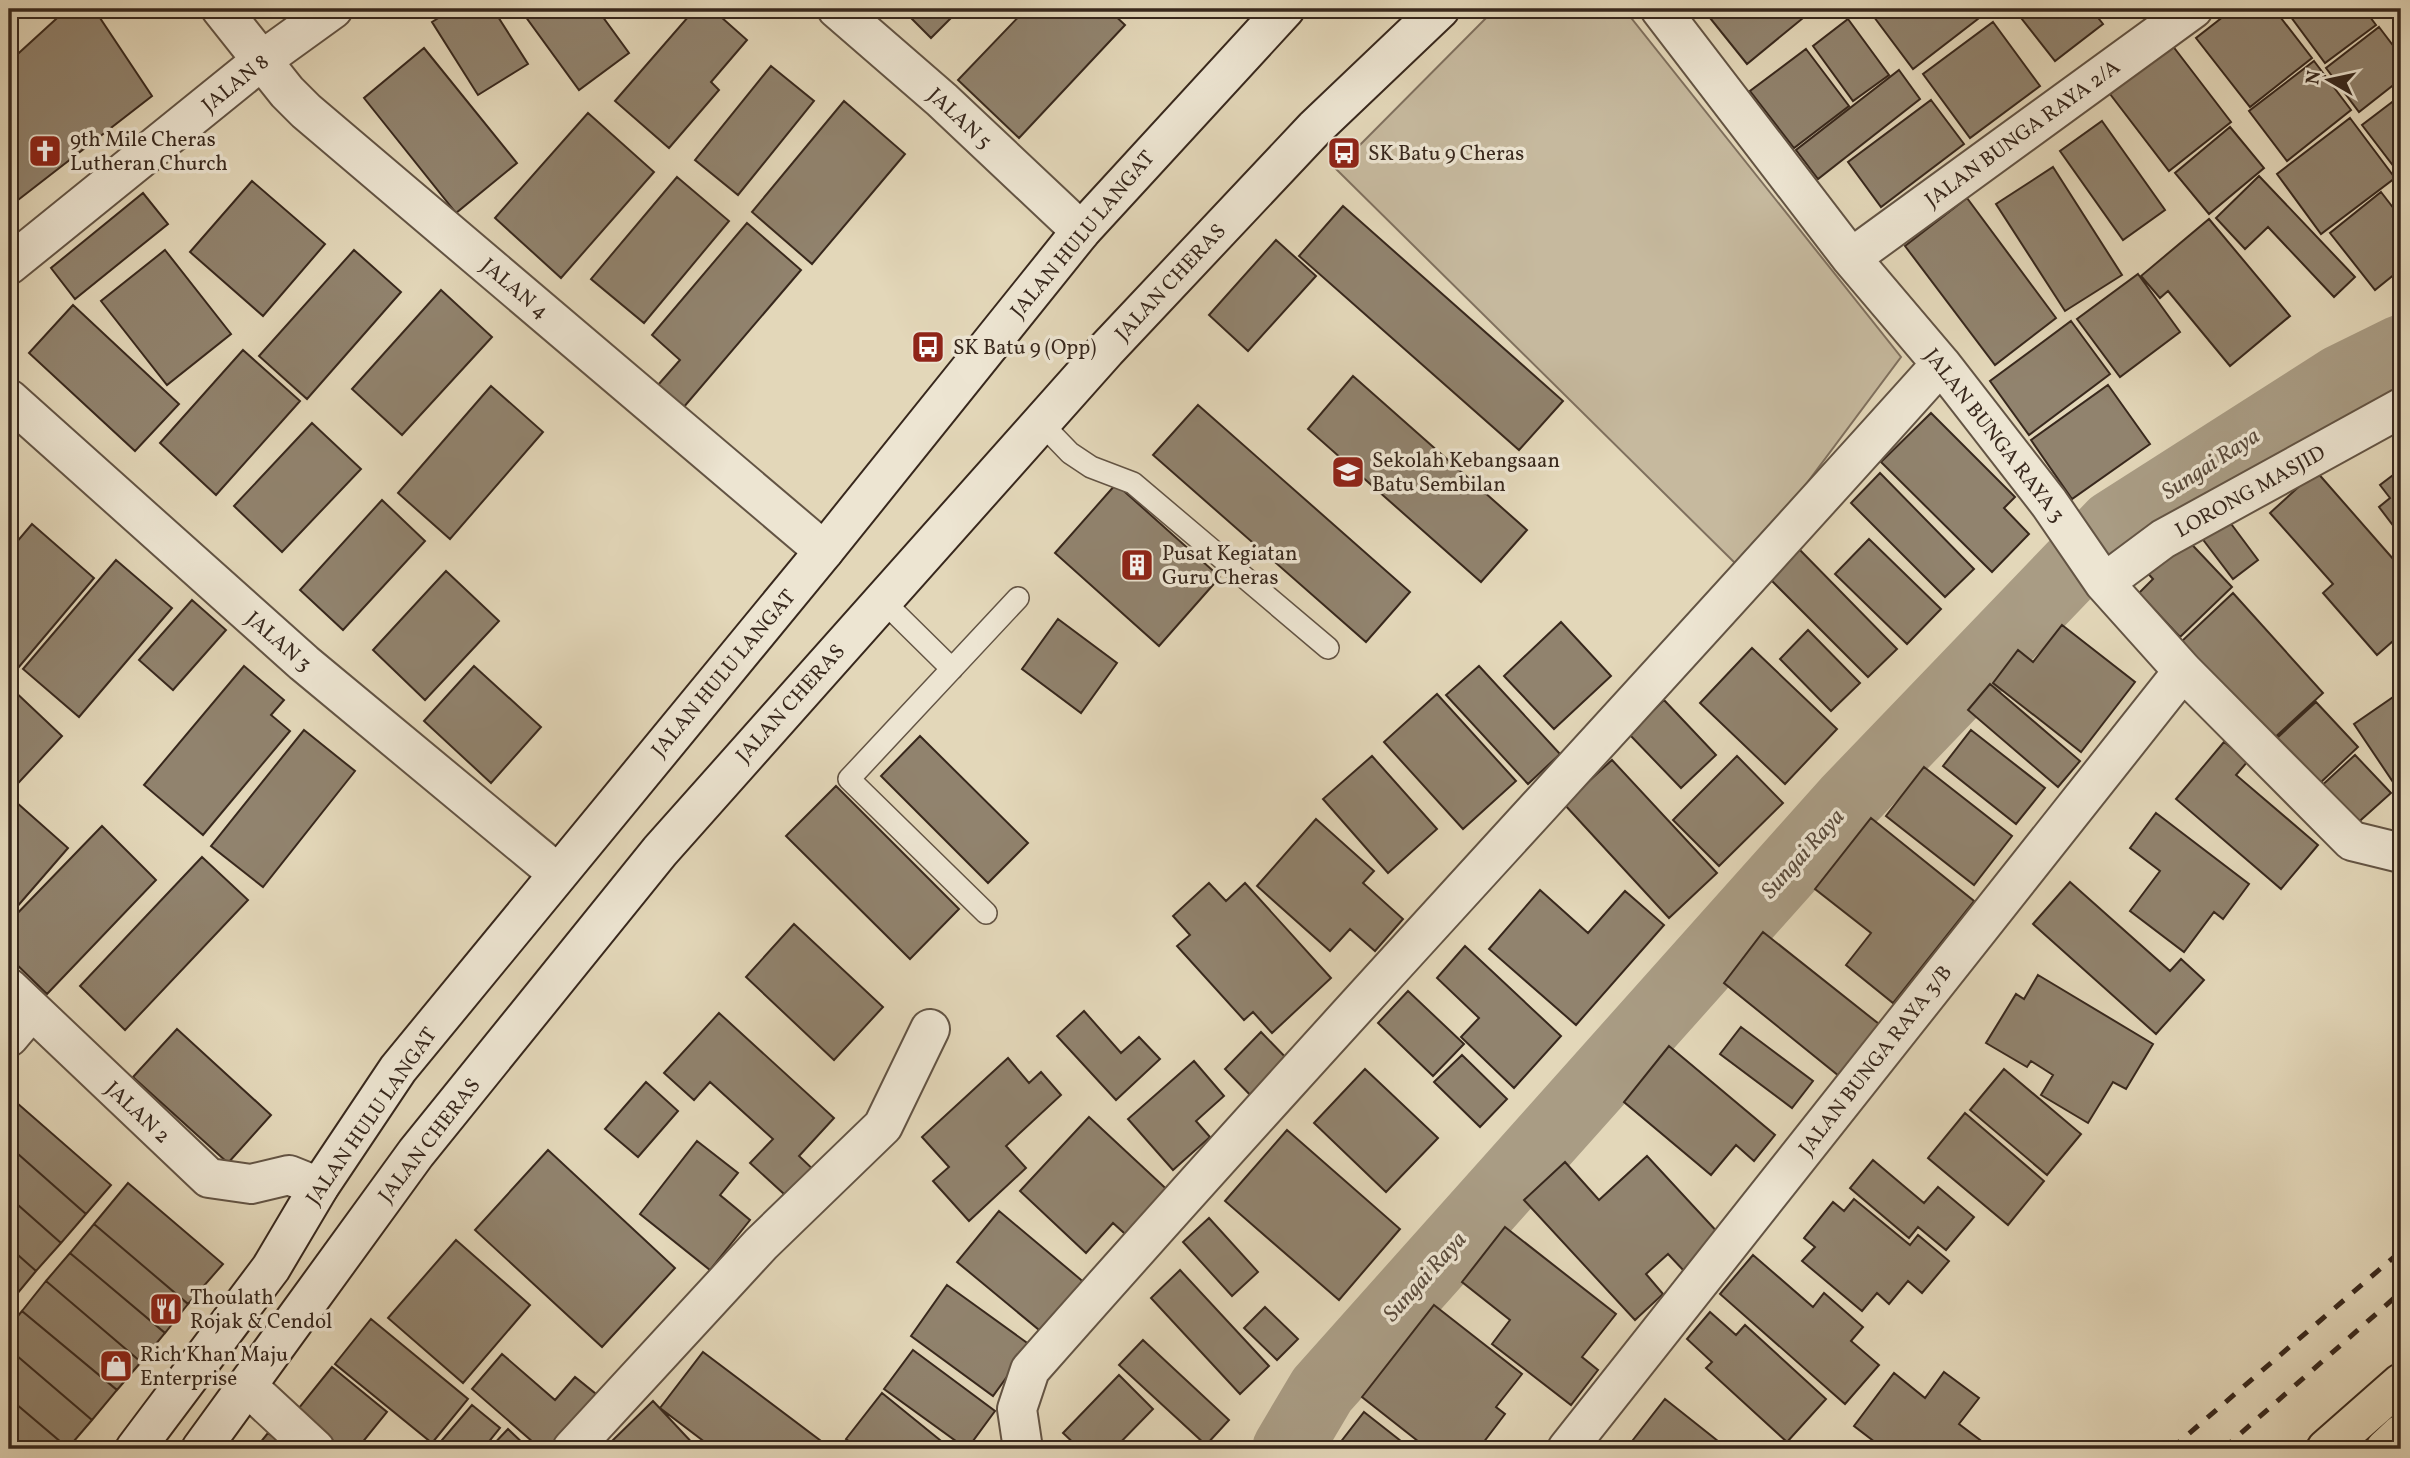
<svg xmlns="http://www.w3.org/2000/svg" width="2410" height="1458" font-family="Vollkorn,serif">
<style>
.green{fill:#c6b99e;stroke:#7f705e;stroke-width:2}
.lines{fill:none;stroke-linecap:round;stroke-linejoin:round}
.river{stroke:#a99c84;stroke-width:70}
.building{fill:#91836e;stroke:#38281d;stroke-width:2}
.lane-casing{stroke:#635444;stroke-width:24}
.street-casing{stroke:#635444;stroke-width:42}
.secondary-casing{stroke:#38281d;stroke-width:42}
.highway-casing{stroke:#38281d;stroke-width:42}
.lane{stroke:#ede5d2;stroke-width:21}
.street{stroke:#ede5d2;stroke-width:38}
.secondary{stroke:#ede5d2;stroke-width:38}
.highway{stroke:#e3d7b9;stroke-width:38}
.rail{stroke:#38281d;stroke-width:5;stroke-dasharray:12 12;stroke-linecap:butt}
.labels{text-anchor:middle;stroke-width:7;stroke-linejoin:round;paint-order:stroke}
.street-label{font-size:21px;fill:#38281d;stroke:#ede5d2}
.poi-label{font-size:21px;fill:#38281d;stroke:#ede5d2;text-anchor:start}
.water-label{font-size:23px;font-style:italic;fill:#5a4b3c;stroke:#ede5d2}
</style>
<rect width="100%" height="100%" fill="#e3d7b9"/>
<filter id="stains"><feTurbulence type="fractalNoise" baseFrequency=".00286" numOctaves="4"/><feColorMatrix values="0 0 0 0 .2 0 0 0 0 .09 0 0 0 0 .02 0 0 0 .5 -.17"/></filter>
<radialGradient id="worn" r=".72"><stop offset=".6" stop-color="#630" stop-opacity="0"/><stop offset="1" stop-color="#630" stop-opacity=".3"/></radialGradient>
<path class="green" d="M1495,9H1624L1901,357L1742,570L1336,169Z"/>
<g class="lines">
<path class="river" d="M1287,1449L1322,1390L1847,802L2113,525L2340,380L2401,350"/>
</g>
<path class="building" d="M67,9H94L152,96L9,207V62Z
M453,9H493L528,64L478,95L432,22Z
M520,9H597L629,53L579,90Z
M695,9H712L747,40L711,82L719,90L669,148L615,101Z
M902,9H960L931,38Z
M1026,9H1108L1125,25L1019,138L958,80Z
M1710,9H1814L1747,64L1706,13Z
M1876,9H1979L1983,15L1913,69L1871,13Z
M2014,9H2091L2103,24L2055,61Z
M2233,9H2274L2312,58L2250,107L2196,38Z
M2285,9H2364L2376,25L2325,63Z
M1848,19L1889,75L1853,101L1813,46Z
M1993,22L2040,86L1970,138L1923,74Z
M2379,27L2401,56V79L2359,112L2326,68Z
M2172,45L2231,122L2169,171L2110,94Z
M424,48L517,163L456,213L364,98Z
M1806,49L1849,106L1794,148L1750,91Z
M2314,61L2351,110L2287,161L2249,111Z
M771,66L814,101L738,195L695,160Z
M1899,70L1920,99L1818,179L1796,150Z
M2400,96L2401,97V176L2362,125Z
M1931,100L1964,144L1881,207L1848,162Z
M844,101L905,154L812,264L752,212Z
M588,113L654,172L561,278L495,218Z
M2350,118L2395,178L2321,234L2277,174Z
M2102,121L2165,210L2123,240L2060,151Z
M2230,127L2264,168L2209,214L2175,173Z
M2053,167L2122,275L2065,311L1996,204Z
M2259,176L2355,277L2334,297L2268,227L2245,249L2216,218Z
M677,177L729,221L644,323L591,279Z
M252,181L325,244L263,316L190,252Z
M2381,192L2401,218V269L2375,290L2330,233Z
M143,193L168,224L75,299L51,268Z
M1967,198L2056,318L1995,365L1905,246Z
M1343,206L1563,401L1519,450L1299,256Z
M2209,219L2290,316L2230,366L2168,291L2160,298L2141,276Z
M747,223L801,270L683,408L658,385L680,360L652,335Z
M1276,240L1316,276L1248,351L1209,315Z
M165,250L231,334L167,385L101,301Z
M354,250L401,292L307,399L259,356Z
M2138,274L2180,332L2120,377L2077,319Z
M441,290L492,337L402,435L352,389Z
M73,305L179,404L135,451L29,353Z
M2071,321L2110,374L2029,435L1990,381Z
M243,350L300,401L216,495L160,443Z
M1353,376L1527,530L1481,582L1308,429Z
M2108,385L2150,444L2072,499L2031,440Z
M491,386L543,432L450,539L398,493Z
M1198,405L1410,592L1366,642L1153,455Z
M1931,413L2015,497L2004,508L2029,534L1992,572L1881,462Z
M312,423L361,469L282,552L234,506Z
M2401,469V536L2379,507L2390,498L2380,485Z
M2316,471L2401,568V634L2377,655L2323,593L2333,584L2270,513Z
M1880,473L1974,569L1945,597L1851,503Z
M1116,484L1220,577L1159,646L1055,553Z
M382,500L425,541L343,630L300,590Z
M2226,517L2258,560L2233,579L2201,537Z
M32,524L94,578L18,668L9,660V551Z
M2181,533L2232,587L2180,637L2139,593L2153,579L2144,569Z
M1869,539L1941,609L1907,644L1835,574Z
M1797,547L1897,649L1868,677L1768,577Z
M116,560L172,608L79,717L23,669Z
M446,571L499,621L425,700L373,650Z
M2233,593L2323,693L2271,741L2182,641Z
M192,600L226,630L173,690L139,660Z
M1058,619L1117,663L1081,713L1022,669Z
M1561,622L1611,676L1554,729L1504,676Z
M2062,625L2135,682L2081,752L1993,683L2018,650L2033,662Z
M1808,630L1860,683L1831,711L1780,659Z
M1752,648L1837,729L1785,784L1700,703Z
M244,666L284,700L271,715L290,731L203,835L144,785Z
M474,666L541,727L491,783L424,721Z
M1479,666L1560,754L1528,784L1446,695Z
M1990,684L2080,761L2058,787L1968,710Z
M10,687L62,736L9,793V688Z
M2399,693L2401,697V794L2354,724Z
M1437,694L1516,781L1463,829L1384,742Z
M1664,700L1716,755L1681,788L1629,734Z
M2316,702L2358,747L2318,785L2276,739Z
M304,730L355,771L263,887L211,846Z
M1971,730L2045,788L2016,824L1943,766Z
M920,736L1028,843L988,883L881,776Z
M2224,742L2248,761L2236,775L2318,845L2281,889L2176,799Z
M2355,755L2391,793L2353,827L2318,789Z
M1372,756L1437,829L1388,873L1323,799Z
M1737,756L1783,803L1719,866L1673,820Z
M1612,760L1717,873L1669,918L1564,804Z
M1924,767L2012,836L1974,885L1886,816Z
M836,786L959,909L910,959L786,836Z
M16,802L68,848L9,916V810Z
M2156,813L2249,884L2223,919L2214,912L2184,952L2130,911L2160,871L2130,848Z
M1871,818L1974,901L1893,1003L1846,965L1871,933L1815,889Z
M1316,819L1374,871L1363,883L1403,919L1375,951L1350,929L1330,951L1257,886Z
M102,826L156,880L47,994L9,957V922Z
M202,857L248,900L125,1030L80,986Z
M2070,882L2170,971L2181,959L2204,980L2156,1034L2033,924Z
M1209,883L1226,901L1245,883L1331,978L1272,1033L1253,1012L1244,1020L1177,946L1190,935L1173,916Z
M1540,890L1588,933L1625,891L1664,925L1576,1025L1489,949Z
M794,924L883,1007L834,1060L746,977Z
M1763,932L1879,1024L1839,1076L1724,983Z
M1465,946L1561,1036L1514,1088L1461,1037L1479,1018L1437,978Z
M2038,975L2153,1044L2126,1089L2113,1082L2088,1123L2041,1095L2053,1075L2031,1061L2027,1067L1986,1043L2016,994L2024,999Z
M1408,991L1464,1044L1433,1076L1378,1023Z
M1084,1011L1121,1053L1139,1037L1160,1059L1116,1100L1057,1036Z
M719,1013L834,1118L799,1156L820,1176L795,1204L750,1163L773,1139L710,1082L694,1100L664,1073Z
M1741,1027L1813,1081L1792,1108L1720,1054Z
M177,1029L271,1115L228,1163L133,1077Z
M1261,1032L1293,1065L1256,1101L1225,1069Z
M1669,1046L1775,1135L1754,1161L1736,1145L1711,1175L1624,1102Z
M1462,1055L1507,1099L1480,1127L1434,1082Z
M1008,1058L1029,1083L1041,1072L1061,1095L1006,1146L1026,1168L969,1221L933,1181L949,1167L922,1137Z
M1194,1061L1224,1096L1196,1121L1210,1137L1173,1170L1128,1119Z
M1365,1069L1438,1138L1386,1192L1314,1123Z
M2004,1069L2081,1134L2047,1175L1970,1110Z
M646,1082L678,1111L638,1157L605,1129Z
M9,1096L111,1185L86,1214L9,1146Z
M1965,1113L2044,1181L2008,1225L1928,1158Z
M1089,1117L1175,1197L1134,1242L1113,1223L1086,1253L1020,1191Z
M1287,1130L1400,1229L1339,1300L1225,1201Z
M697,1141L738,1173L720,1195L750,1220L710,1270L640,1214Z
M9,1146L86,1214L61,1243L9,1197Z
M548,1150L675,1268L602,1347L475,1230Z
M1647,1156L1721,1236L1684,1271L1668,1254L1646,1274L1663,1294L1635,1320L1524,1200L1565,1162L1599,1200Z
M1873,1160L1924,1203L1938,1187L1974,1217L1946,1250L1918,1227L1909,1238L1850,1188Z
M128,1183L223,1264L188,1304L94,1224Z
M9,1197L61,1243L36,1271L9,1247Z
M1854,1199L1910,1245L1918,1235L1949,1261L1922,1293L1908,1281L1889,1304L1877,1293L1862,1311L1802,1261L1815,1247L1804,1238L1833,1202L1844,1211Z
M999,1211L1086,1284L1044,1334L957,1262Z
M1209,1218L1258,1272L1232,1296L1183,1242Z
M94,1224L188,1304L165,1333L70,1253Z
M1505,1227L1616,1314L1582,1357L1598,1370L1571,1405L1492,1344L1510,1320L1462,1282Z
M456,1240L530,1305L463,1383L388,1318Z
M9,1247L36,1271L12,1300L9,1297Z
M70,1253L165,1333L141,1362L46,1281Z
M1753,1255L1813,1307L1824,1293L1863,1327L1851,1341L1879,1365L1845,1404L1720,1294Z
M1180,1270L1269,1366L1240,1394L1151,1298Z
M46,1281L141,1362L117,1390L22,1311Z
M947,1285L1030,1345L993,1396L911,1336Z
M1434,1305L1522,1374L1496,1407L1505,1414L1480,1447L1483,1449H1428L1362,1397Z
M1265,1307L1298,1339L1277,1360L1244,1328Z
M22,1311L117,1390L92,1420L9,1349V1327Z
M1710,1312L1736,1335L1745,1325L1826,1399L1787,1442L1706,1368L1712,1362L1687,1339Z
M371,1319L468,1399L432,1443L335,1364Z
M1143,1340L1229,1420L1206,1445L1119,1365Z
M9,1349L92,1420L68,1448L9,1398Z
M913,1350L995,1411L967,1449L884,1389Z
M703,1352L821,1441L815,1449H714L660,1408Z
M502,1354L555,1400L575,1377L596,1394L550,1449H541L472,1389Z
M332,1367L387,1412L357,1449H337L294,1414Z
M1944,1372L1979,1398L1959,1424L1992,1449H1884L1854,1426L1894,1373L1925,1398Z
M1119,1375L1153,1409L1114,1449H1080L1063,1433Z
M882,1393L951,1449H859L846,1439Z
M9,1398L68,1448V1449L9,1447Z
M1665,1399L1728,1449H1634L1629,1445Z
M653,1401L698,1449H621L613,1440Z
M472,1405L500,1428L483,1449H439L436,1447Z
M1364,1412L1411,1449L1336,1448Z
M508,1429L529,1449H489Z
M268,1433L289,1449H255Z"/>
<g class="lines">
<defs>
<path id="lane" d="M1041,423L1070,453L1091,467L1133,483L1328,648
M882,600L952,669
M986,913L849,779L1018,598"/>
<path id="street" d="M221,9L287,92L306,111L824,551
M837,9L942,100L1081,231
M1660,9L1851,258L1941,364L2049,503L2104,583L2183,671L2352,841L2401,853
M1851,258L2193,9
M9,265L261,61L333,9
M9,399L304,663L557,873
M2104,583L2163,539L2401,408
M9,988L209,1178L251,1184L289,1175L319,1187
M9,1037L31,1011
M247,1386L315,1449
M572,1449L761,1244L883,1126L930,1029
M1023,1449L1017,1409L1030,1370C1329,1031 1639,701 1941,364
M1567,1449L2183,671"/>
<path id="secondary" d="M135,1449L271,1268L319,1187L398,1069L824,551L1081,231L1285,9
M201,1449L416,1153L660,851L1106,350L1315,128L1440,9"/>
<path id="highway" d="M2326,1449L2401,1383
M2385,1449L2401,1434"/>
</defs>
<use href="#lane" class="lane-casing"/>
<use href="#street" class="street-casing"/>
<use href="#secondary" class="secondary-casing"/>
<use href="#highway" class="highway-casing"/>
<use href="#lane" class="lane"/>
<use href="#street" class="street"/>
<use href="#secondary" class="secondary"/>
<use href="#highway" class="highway"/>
<path class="rail" d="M2171,1449L2401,1251
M2223,1449L2401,1292"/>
</g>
<defs>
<symbol id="church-square" viewBox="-11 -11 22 22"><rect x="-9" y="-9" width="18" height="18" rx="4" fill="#8f2418" stroke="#ede5d2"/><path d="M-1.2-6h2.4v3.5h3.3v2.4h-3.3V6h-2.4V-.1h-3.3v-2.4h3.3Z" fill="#fff"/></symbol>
<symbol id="bus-square" viewBox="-11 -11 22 22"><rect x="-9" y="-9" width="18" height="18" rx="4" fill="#8f2418" stroke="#ede5d2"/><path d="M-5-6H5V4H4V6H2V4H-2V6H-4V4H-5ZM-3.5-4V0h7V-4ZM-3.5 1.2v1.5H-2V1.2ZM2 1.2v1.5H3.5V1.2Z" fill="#fff"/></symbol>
<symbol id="school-square" viewBox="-11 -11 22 22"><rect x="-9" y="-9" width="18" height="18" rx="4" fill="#8f2418" stroke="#ede5d2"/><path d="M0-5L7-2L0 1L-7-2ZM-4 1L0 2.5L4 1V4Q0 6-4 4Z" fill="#fff"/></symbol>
<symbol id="building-square" viewBox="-11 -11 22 22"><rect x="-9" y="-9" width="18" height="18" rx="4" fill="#8f2418" stroke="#ede5d2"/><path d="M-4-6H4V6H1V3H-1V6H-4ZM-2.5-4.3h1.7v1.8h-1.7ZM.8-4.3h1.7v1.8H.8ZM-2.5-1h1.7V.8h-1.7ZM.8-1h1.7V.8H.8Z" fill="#fff"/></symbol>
<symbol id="restaurant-square" viewBox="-11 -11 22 22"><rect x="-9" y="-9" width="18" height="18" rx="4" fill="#8f2418" stroke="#ede5d2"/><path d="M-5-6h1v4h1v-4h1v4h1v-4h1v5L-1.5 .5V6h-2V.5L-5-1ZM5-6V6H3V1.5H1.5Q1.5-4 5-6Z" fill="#fff"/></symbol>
<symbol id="shop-square" viewBox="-11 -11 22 22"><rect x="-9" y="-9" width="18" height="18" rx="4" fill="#8f2418" stroke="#ede5d2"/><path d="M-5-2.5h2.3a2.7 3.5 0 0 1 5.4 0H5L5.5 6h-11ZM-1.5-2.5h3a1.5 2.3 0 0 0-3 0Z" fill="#fff"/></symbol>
</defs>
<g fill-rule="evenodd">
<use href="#church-square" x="26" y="132" width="38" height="38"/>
<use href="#bus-square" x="1325" y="134" width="38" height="38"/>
<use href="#bus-square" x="909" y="328" width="38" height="38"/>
<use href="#school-square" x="1329" y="453" width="38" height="38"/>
<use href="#building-square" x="1118" y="546" width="38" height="38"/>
<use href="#restaurant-square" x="147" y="1290" width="38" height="38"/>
<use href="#shop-square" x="97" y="1347" width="38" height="38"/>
</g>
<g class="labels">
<g class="street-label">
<text transform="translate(235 83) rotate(-39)" y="7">JALAN 8</text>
<text transform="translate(960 118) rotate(43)" y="7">JALAN 5</text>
<text transform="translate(2022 133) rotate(-36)" y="7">JALAN BUNGA RAYA 2/A</text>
<text transform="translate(1082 234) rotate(-50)" y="7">JALAN HULU LANGAT</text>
<text transform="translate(1170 282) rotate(-47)" y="7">JALAN CHERAS</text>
<text transform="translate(515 288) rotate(40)" y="7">JALAN 4</text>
<text transform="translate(1995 435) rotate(52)" y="7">JALAN BUNGA RAYA 3</text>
<text transform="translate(2250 491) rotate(-29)" y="7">LORONG MASJID</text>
<text transform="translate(279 641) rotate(41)" y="7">JALAN 3</text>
<text transform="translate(723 673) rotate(-50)" y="7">JALAN HULU LANGAT</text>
<text transform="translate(790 703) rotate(-48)" y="7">JALAN CHERAS</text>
<text transform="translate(1875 1060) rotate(-52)" y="7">JALAN BUNGA RAYA 3/B</text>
<text transform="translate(138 1112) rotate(43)" y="7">JALAN 2</text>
<text transform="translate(371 1116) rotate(-55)" y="7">JALAN HULU LANGAT</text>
<text transform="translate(429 1140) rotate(-52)" y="7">JALAN CHERAS</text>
</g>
<g class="poi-label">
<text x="70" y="146">9th Mile Cheras<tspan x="70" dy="24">Lutheran Church</tspan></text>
<text x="1368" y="160">SK Batu 9 Cheras</text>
<text x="953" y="354">SK Batu 9 (Opp)</text>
<text x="1372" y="467">Sekolah Kebangsaan<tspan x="1372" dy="24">Batu Sembilan</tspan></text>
<text x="1162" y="560">Pusat Kegiatan<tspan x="1162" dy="24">Guru Cheras</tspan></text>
<text x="190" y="1304">Thoulath<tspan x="190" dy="24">Rojak &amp; Cendol</tspan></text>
<text x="140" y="1361">Rich Khan Maju<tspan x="140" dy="24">Enterprise</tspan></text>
</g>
<g class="water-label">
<text transform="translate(2210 463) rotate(-33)" y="8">Sungai Raya</text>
<text transform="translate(1802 853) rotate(-48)" y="8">Sungai Raya</text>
<text transform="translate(1424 1276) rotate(-48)" y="8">Sungai Raya</text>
</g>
</g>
<rect width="2410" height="1458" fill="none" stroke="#e3d7b9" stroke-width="35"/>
<rect x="10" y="10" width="2389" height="1437" fill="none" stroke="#38281d" stroke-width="3.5"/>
<rect x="18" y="18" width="2375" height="1423" fill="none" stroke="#38281d" stroke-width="2"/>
<g transform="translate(2329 80) rotate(279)" stroke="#ede5d2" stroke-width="5" paint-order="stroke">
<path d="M0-5L12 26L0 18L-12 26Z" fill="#38281d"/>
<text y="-10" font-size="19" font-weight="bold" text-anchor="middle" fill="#38281d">N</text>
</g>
<rect width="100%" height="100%" filter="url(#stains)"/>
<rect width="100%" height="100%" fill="url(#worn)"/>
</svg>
